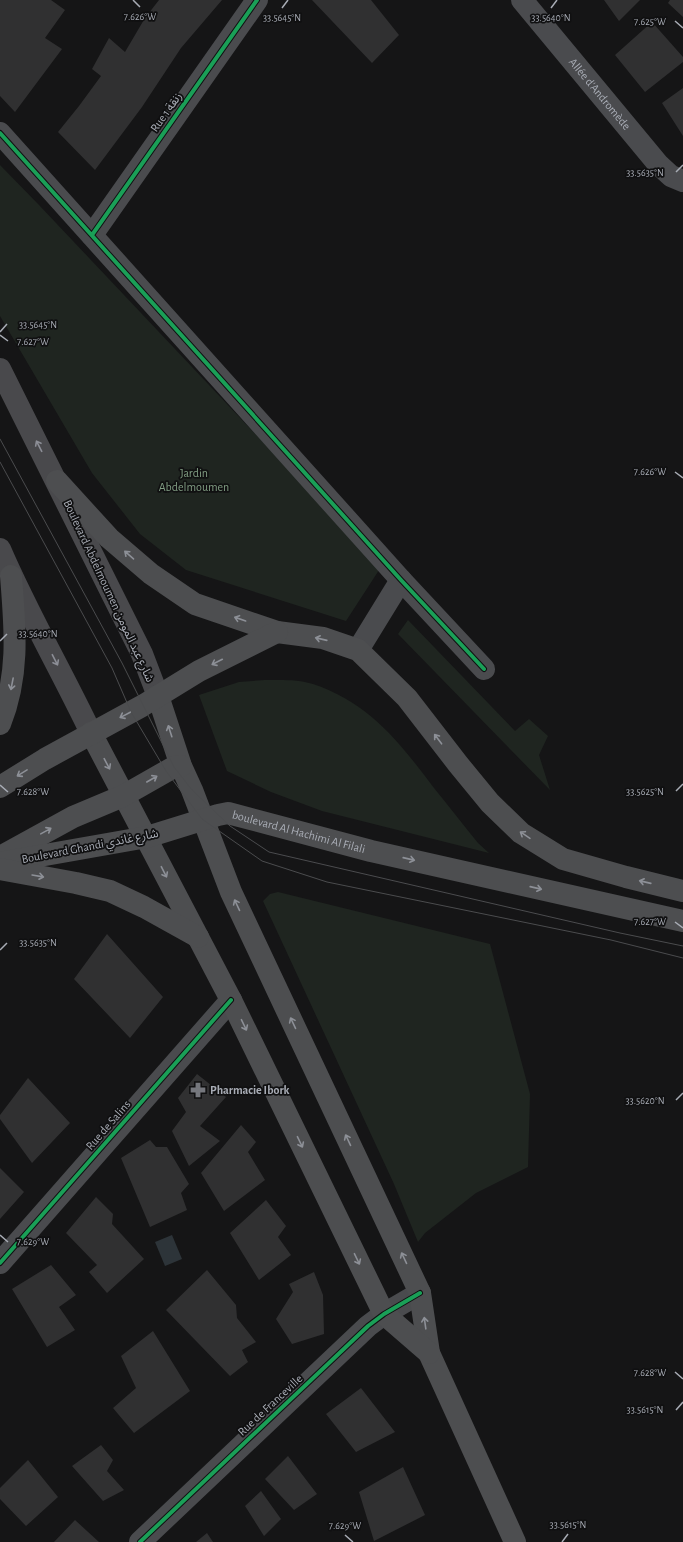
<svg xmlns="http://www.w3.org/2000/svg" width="683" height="1542" font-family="'Alegreya Sans','Noto Sans Arabic',sans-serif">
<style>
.green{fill:#1f2520}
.water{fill:#2d3439}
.building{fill:#303031}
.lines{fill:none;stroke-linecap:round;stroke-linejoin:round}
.street{stroke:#4a4b4e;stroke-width:22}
.secondary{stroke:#49494c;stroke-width:22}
.primary{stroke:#4d4e50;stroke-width:22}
.tram{stroke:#4b4c4e;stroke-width:1}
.cycleway-casing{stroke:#101011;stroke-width:6}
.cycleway{stroke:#1a9f57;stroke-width:4}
.oneway{stroke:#8c8e96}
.oneway2{stroke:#8d9097}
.ticks{fill:none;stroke:#a8acb5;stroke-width:1.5}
.labels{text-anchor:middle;stroke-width:3.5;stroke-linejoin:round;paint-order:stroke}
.street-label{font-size:12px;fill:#a8acb5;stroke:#101011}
.park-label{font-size:12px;fill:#819d83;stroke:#101011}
.poi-label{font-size:12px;font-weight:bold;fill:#a8acb5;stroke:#101011;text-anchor:start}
.ticks-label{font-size:10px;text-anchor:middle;fill:#a8acb5;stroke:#101011;stroke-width:3.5;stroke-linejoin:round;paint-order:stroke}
</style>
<rect width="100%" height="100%" fill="#151516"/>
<path class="green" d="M0,165L39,205L381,567L346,621L186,570L140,534L92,473L0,316Z
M408,620L515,731L529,719L548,736L539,755L550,790L398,634Z
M265,680C281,680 298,679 313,684C370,703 400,743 434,788C449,806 463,825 478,843L489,853L322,811L271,792L227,771L199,695L239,682Z
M278,892L490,944L530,1094L528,1167L476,1193L425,1233L418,1242L394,1184L263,901L270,894Z"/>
<path class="water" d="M172,1235L182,1259L165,1266L155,1242Z"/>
<path class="building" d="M0,0H51L65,10L45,38L62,49L15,112L0,96Z
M159,0H222L181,48L142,107L95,170L58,132L79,106L101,76L92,69L109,38L125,52L145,18Z
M312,0H371L399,35L372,63Z
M604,0H640L619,21Z
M670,0H683V17L668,3Z
M652,22L683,57V62L645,92L615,55Z
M683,88V136L662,103Z
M107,934L163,997L130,1038L74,979Z
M197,1074L226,1097L200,1126L220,1141L189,1166L172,1131L186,1112L178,1098Z
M28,1078L70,1123L32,1163L0,1119V1115Z
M241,1125L256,1142L248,1152L265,1180L224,1211L201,1173Z
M150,1140L156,1147H167L189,1184L181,1193L187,1210L150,1227L121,1158Z
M0,1168L24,1192L0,1219Z
M96,1197L113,1214L112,1224L144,1259L107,1293L89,1272L97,1265L66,1233Z
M266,1200L286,1226L278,1237L291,1255L259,1280L230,1233Z
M51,1265L76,1295L59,1307L75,1330L47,1347L12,1289Z
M207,1270L236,1305L237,1318L256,1342L242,1350L248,1362L230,1376L166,1310Z
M314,1272L323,1295L324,1334L292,1344L276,1319L293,1292L289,1284Z
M153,1331L190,1391L134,1433L113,1408L136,1388L121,1356Z
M361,1388L395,1432L356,1452L326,1414Z
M101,1445L113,1460L107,1471L124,1490L103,1501L72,1466Z
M288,1456L317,1494L294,1510L265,1479Z
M28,1460L58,1497L26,1526L0,1499V1488Z
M403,1467L425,1515L374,1541L359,1492Z
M261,1491L281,1519L264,1536L245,1506Z
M75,1520L99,1542H54Z
M207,1533L213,1542H196Z"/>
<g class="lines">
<g class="street">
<path id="s1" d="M522,0L658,164L671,176L683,181"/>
<path d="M0,133L401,580L484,669"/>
<path d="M92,235L257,0"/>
<path d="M358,650L401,580"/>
<path d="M0,1263L231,1000"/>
<path d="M140,1542L368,1326L384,1314L420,1293"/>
</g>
<path class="secondary" d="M0,369L142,654L158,696
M0,549C27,612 62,672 91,733"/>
<g class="primary">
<path d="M57,481L109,538L151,574L195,604L277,632L323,638L358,650L407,698L458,764L490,803L521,833L563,859L626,877L683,891"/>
<path d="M158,696L181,766L192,790L231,892L420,1293L429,1353L515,1542"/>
<path d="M0,724C20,674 15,627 11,576"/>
<path d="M91,733L231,1000L384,1314L429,1353"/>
<path d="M0,787L45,759L142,706L199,671L277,632"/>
<path d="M0,857L73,817L123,796L174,767L181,766"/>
<path id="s2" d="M0,863L147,837L218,815L228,813L371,851L683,921"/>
<path d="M0,869L76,883L110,891L144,907L198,937"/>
</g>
<path class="tram" d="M0,439L122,663L174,767L192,790L230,826L269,852L620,933L683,946
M0,462L112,668L131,712L166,771L202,819L262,861L327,882L611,940L683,958"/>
<defs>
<path id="cycleway" d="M0,133L401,580L484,669
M92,235L257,0
M0,1263L231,1000
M140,1542L368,1326L384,1314L420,1293"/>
</defs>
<use href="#cycleway" class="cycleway-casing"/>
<use href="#cycleway" class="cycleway"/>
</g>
<defs><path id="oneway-shaft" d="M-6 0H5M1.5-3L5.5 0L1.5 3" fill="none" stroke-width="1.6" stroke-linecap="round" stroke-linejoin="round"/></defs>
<g class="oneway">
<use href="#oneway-shaft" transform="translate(39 446) rotate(-117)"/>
<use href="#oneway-shaft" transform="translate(55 660) rotate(63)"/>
</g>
<g class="oneway2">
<use href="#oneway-shaft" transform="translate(129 555) rotate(-139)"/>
<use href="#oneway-shaft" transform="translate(240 619) rotate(-161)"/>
<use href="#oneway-shaft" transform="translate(321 639) rotate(-167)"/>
<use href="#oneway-shaft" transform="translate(217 662) rotate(153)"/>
<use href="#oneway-shaft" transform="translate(12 684) rotate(101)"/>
<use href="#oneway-shaft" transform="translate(125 715) rotate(152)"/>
<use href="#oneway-shaft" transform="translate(170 731) rotate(-108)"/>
<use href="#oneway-shaft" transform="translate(438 739) rotate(-127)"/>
<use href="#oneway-shaft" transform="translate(107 764) rotate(62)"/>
<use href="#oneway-shaft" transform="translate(22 773) rotate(148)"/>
<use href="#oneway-shaft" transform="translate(152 779) rotate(-30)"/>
<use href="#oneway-shaft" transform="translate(46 831) rotate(-29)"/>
<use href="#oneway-shaft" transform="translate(525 835) rotate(-146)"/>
<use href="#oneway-shaft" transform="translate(409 859) rotate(13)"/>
<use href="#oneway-shaft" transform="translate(164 872) rotate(63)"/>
<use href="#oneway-shaft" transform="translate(38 876) rotate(10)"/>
<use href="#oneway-shaft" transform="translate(645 882) rotate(-167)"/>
<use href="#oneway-shaft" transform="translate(536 888) rotate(13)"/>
<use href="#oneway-shaft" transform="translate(237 905) rotate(-115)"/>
<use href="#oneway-shaft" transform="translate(293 1023) rotate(-115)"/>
<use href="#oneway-shaft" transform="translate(244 1025) rotate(64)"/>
<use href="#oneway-shaft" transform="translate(348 1140) rotate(-115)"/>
<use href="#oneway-shaft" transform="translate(300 1142) rotate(64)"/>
<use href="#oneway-shaft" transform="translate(404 1258) rotate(-115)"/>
<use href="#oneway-shaft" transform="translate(357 1259) rotate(64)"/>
<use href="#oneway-shaft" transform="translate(425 1323) rotate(-98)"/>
</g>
<path class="ticks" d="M133,0L140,7M282,8L288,0M551,8L557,0M675,21L683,28M676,172L683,165M0,332L7,324M0,335L8,341M675,472L683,478M0,641L7,634M0,785L8,792M676,791L683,784M675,922L683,928M0,950L7,943M676,1100L683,1093M0,1235L8,1242M675,1372L683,1379M676,1410L683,1402M345,1535L353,1542M562,1542L568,1534"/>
<defs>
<symbol id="pharmacy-bare" viewBox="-9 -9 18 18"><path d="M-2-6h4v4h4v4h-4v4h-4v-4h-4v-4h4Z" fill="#75777d" stroke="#101011" stroke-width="2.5" paint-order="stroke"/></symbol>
</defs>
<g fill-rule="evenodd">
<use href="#pharmacy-bare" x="187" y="1079" width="22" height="22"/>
</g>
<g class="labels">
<g class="street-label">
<text dy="4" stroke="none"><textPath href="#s1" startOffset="122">Allée d'Andromède</textPath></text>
<text transform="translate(166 112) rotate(-55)" y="4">Rue 1 زنقة</text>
<text transform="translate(109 591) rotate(65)" y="4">Boulevard Abdelmoumen شارع عبد المومن</text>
<text dy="4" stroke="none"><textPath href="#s2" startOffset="307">boulevard Al Hachimi Al Filali</textPath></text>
<text transform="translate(90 846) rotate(-11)" y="4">Boulevard Ghandi شارع غاندي</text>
<text transform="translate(108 1125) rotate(-49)" y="4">Rue de Salins</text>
<text transform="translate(270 1405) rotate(-43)" y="4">Rue de Franceville</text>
</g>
<g class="park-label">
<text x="194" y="477">Jardin<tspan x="194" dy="14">Abdelmoumen</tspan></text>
</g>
<g class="poi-label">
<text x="210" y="1094">Pharmacie Ibork</text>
</g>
</g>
<g class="ticks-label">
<text x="140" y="20">7.626°W</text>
<text x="282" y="21">33.5645°N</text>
<text x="551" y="21">33.5640°N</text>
<text x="650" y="25">7.625°W</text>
<text x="645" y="176">33.5635°N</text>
<text x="38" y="328">33.5645°N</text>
<text x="33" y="345">7.627°W</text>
<text x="650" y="475">7.626°W</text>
<text x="38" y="637">33.5640°N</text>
<text x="645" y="795">33.5625°N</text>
<text x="33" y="795">7.628°W</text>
<text x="650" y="925">7.627°W</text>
<text x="38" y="946">33.5635°N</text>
<text x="645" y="1104">33.5620°N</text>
<text x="33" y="1245">7.629°W</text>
<text x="650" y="1376">7.628°W</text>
<text x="645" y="1413">33.5615°N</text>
<text x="568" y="1528">33.5615°N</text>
<text x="345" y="1529">7.629°W</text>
</g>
</svg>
